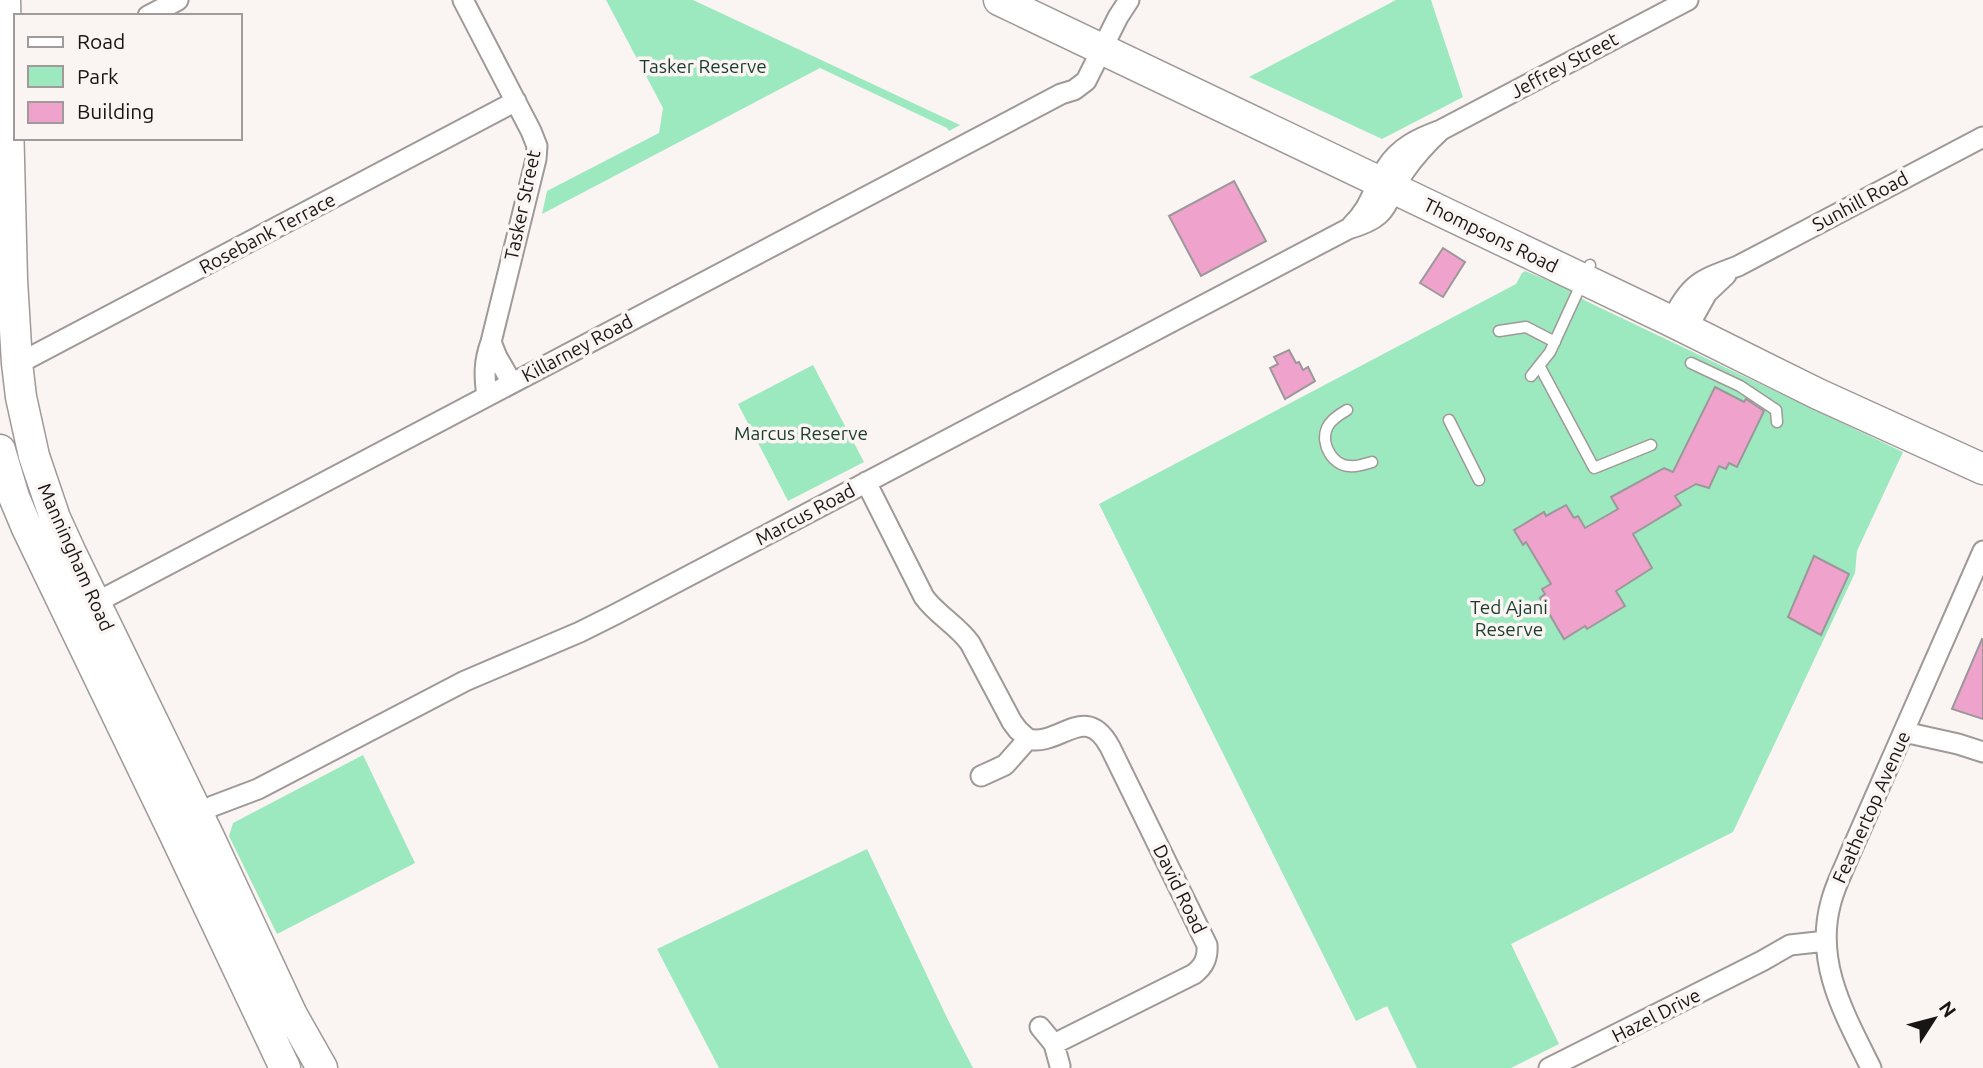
<svg xmlns="http://www.w3.org/2000/svg" width="1983" height="1068" font-family="Ubuntu,sans-serif">
<style>
.green{fill:#9ce9c0}
.building{fill:#efa3cc;stroke:#9c9799;stroke-width:2}
.lines{fill:none;stroke-linecap:round;stroke-linejoin:round}
.lane-casing{stroke:#9f9997;stroke-width:13}
.street-casing{stroke:#9f9997;stroke-width:23}
.primary-casing{stroke:#9f9997;stroke-width:33}
.lane{stroke:#fff;stroke-width:10}
.street{stroke:#fff;stroke-width:19}
.primary{stroke:#fff;stroke-width:30}
.labels{text-anchor:middle;stroke-width:7;stroke-linejoin:round;paint-order:stroke}
.street-label{font-size:19px;fill:#181615;stroke:#faf4f2}
.park-label{font-size:19px;fill:#193d2c;stroke:#faf4f2}
</style>
<rect width="100%" height="100%" fill="#faf4f2"/>
<path class="green" d="M606,0H693L960,125L949,131L947,128L820,68L542,214L547,191L659,133L663,108Z
M1396,0H1431L1463,97L1382,139L1249,77Z
M1525,271L1564,287L1586,301L1903,452L1857,551L1855,573L1733,832L1511,944L1559,1044L1511,1068H1417L1387,1006L1356,1021L1099,504L1516,284L1522,273Z
M813,365L864,462L788,501L738,404Z
M363,755L415,863L277,934L229,836L233,823Z
M867,849L949,1022L973,1068H719L657,949Z"/>
<path class="building" d="M1234,181L1266,241L1201,276L1169,216Z
M1443,248L1465,262L1443,297L1420,283Z
M1289,350L1296,363L1299,362L1303,370L1308,367L1315,381L1285,399L1270,368L1278,364L1274,357Z
M1715,387L1744,402L1746,399L1764,411L1737,467L1729,463L1726,469L1719,466L1709,488L1696,484L1675,496L1681,505L1633,534L1652,568L1616,591L1625,606L1587,629L1585,626L1564,639L1540,598L1545,594L1542,589L1551,584L1526,542L1523,545L1514,530L1544,512L1546,516L1566,505L1574,518L1578,516L1585,528L1618,509L1611,497L1664,468L1673,472Z
M1814,556L1849,574L1821,635L1788,617Z
M1982,639H1983V719L1952,709Z"/>
<g class="lines">
<defs>
<path id="lane" d="M1499,331L1526,327L1555,342
M1691,363L1740,386L1776,410L1777,422
M1540,367L1594,468L1651,445
M1531,376L1550,352L1590,265
M1347,410C1340,414 1330,420 1327,428C1320,444 1333,466 1350,466C1357,467 1365,464 1372,462
M1449,420L1479,480"/>
<path id="street" d="M463,0L531,131L537,146L536,159L491,342C484,361 484,376 487,396
M148,16L178,0
M1352,225C1371,207 1373,188 1386,168C1399,147 1419,138 1441,130L1688,0
M1671,321C1692,282 1698,281 1738,266L1983,137
M1687,329L1707,293L1726,275
M491,342L497,357L512,383
M17,363L29,358L516,101
M866,482L924,597C937,615 957,625 970,643L1012,722L1018,730L1028,739L1005,765L981,776
M95,603L1061,94L1074,90L1086,81L1118,17L1129,0
M1904,732L1958,744L1983,752
M1028,739C1060,747 1085,701 1110,747L1207,945C1208,958 1204,966 1194,974L1054,1044
M190,819L213,806L258,789L465,681L580,632L616,614L1348,229C1393,216 1382,204 1404,172C1415,156 1427,143 1441,130
M1040,1027L1054,1044L1060,1066
M1549,1068L1762,961L1790,945L1826,941
M1871,1068C1845,1015 1814,963 1831,902C1835,886 1843,871 1849,856L1983,551"/>
<path id="primary" d="M5,0L12,280L17,363L21,397L34,456L55,518L71,553L209,837L292,1015L322,1068
M999,0L1671,321L1818,394L1983,469
M0,450L14,497L27,528L174,833L285,1068"/>
</defs>
<use href="#lane" class="lane-casing"/>
<use href="#street" class="street-casing"/>
<use href="#primary" class="primary-casing"/>
<use href="#lane" class="lane"/>
<use href="#street" class="street"/>
<use href="#primary" class="primary"/>
</g>
<g class="labels">
<g class="street-label">
<text transform="translate(1564 65) rotate(-28)" y="7">Jeffrey Street</text>
<text transform="translate(1860 201) rotate(-28)" y="7">Sunhill Road</text>
<text transform="translate(522 205) rotate(-78)" y="7">Tasker Street</text>
<text transform="translate(267 233) rotate(-28)" y="7">Rosebank Terrace</text>
<text transform="translate(1491 235) rotate(26)" y="7">Thompsons Road</text>
<text transform="translate(577 348) rotate(-28)" y="7">Killarney Road</text>
<text transform="translate(805 514) rotate(-28)" y="7">Marcus Road</text>
<text transform="translate(76 557) rotate(66)" y="7">Manningham Road</text>
<text transform="translate(1871 807) rotate(-66)" y="7">Feathertop Avenue</text>
<text transform="translate(1180 889) rotate(64)" y="7">David Road</text>
<text transform="translate(1656 1015) rotate(-27)" y="7">Hazel Drive</text>
</g>
<g class="park-label">
<text x="703" y="73">Tasker Reserve</text>
<text x="801" y="440">Marcus Reserve</text>
<text x="1509" y="614">Ted Ajani<tspan x="1509" dy="22">Reserve</tspan></text>
</g>
</g>
<rect x="14" y="14" width="228" height="126" fill="#faf4f2" stroke="#a09b9a" stroke-width="2"/>
<rect x="28" y="37" width="35" height="10" fill="#ffffff" stroke="#a09b9a" stroke-width="2"/>
<text x="77" y="49" font-size="21" fill="#181615">Road</text>
<rect x="28" y="66" width="35" height="21" fill="#9ce9c0" stroke="#a09b9a" stroke-width="2"/>
<text x="77" y="84" font-size="21" fill="#181615">Park</text>
<rect x="28" y="102" width="35" height="21" fill="#efa3cc" stroke="#a09b9a" stroke-width="2"/>
<text x="77" y="119" font-size="21" fill="#181615">Building</text>
<g transform="translate(1934 1019) rotate(54)" stroke="#faf4f2" stroke-width="5" paint-order="stroke">
<path d="M0-5L12 26L0 18L-12 26Z" fill="#181615"/>
<text y="-10" font-size="19" font-weight="bold" text-anchor="middle" fill="#181615">N</text>
</g>
</svg>
